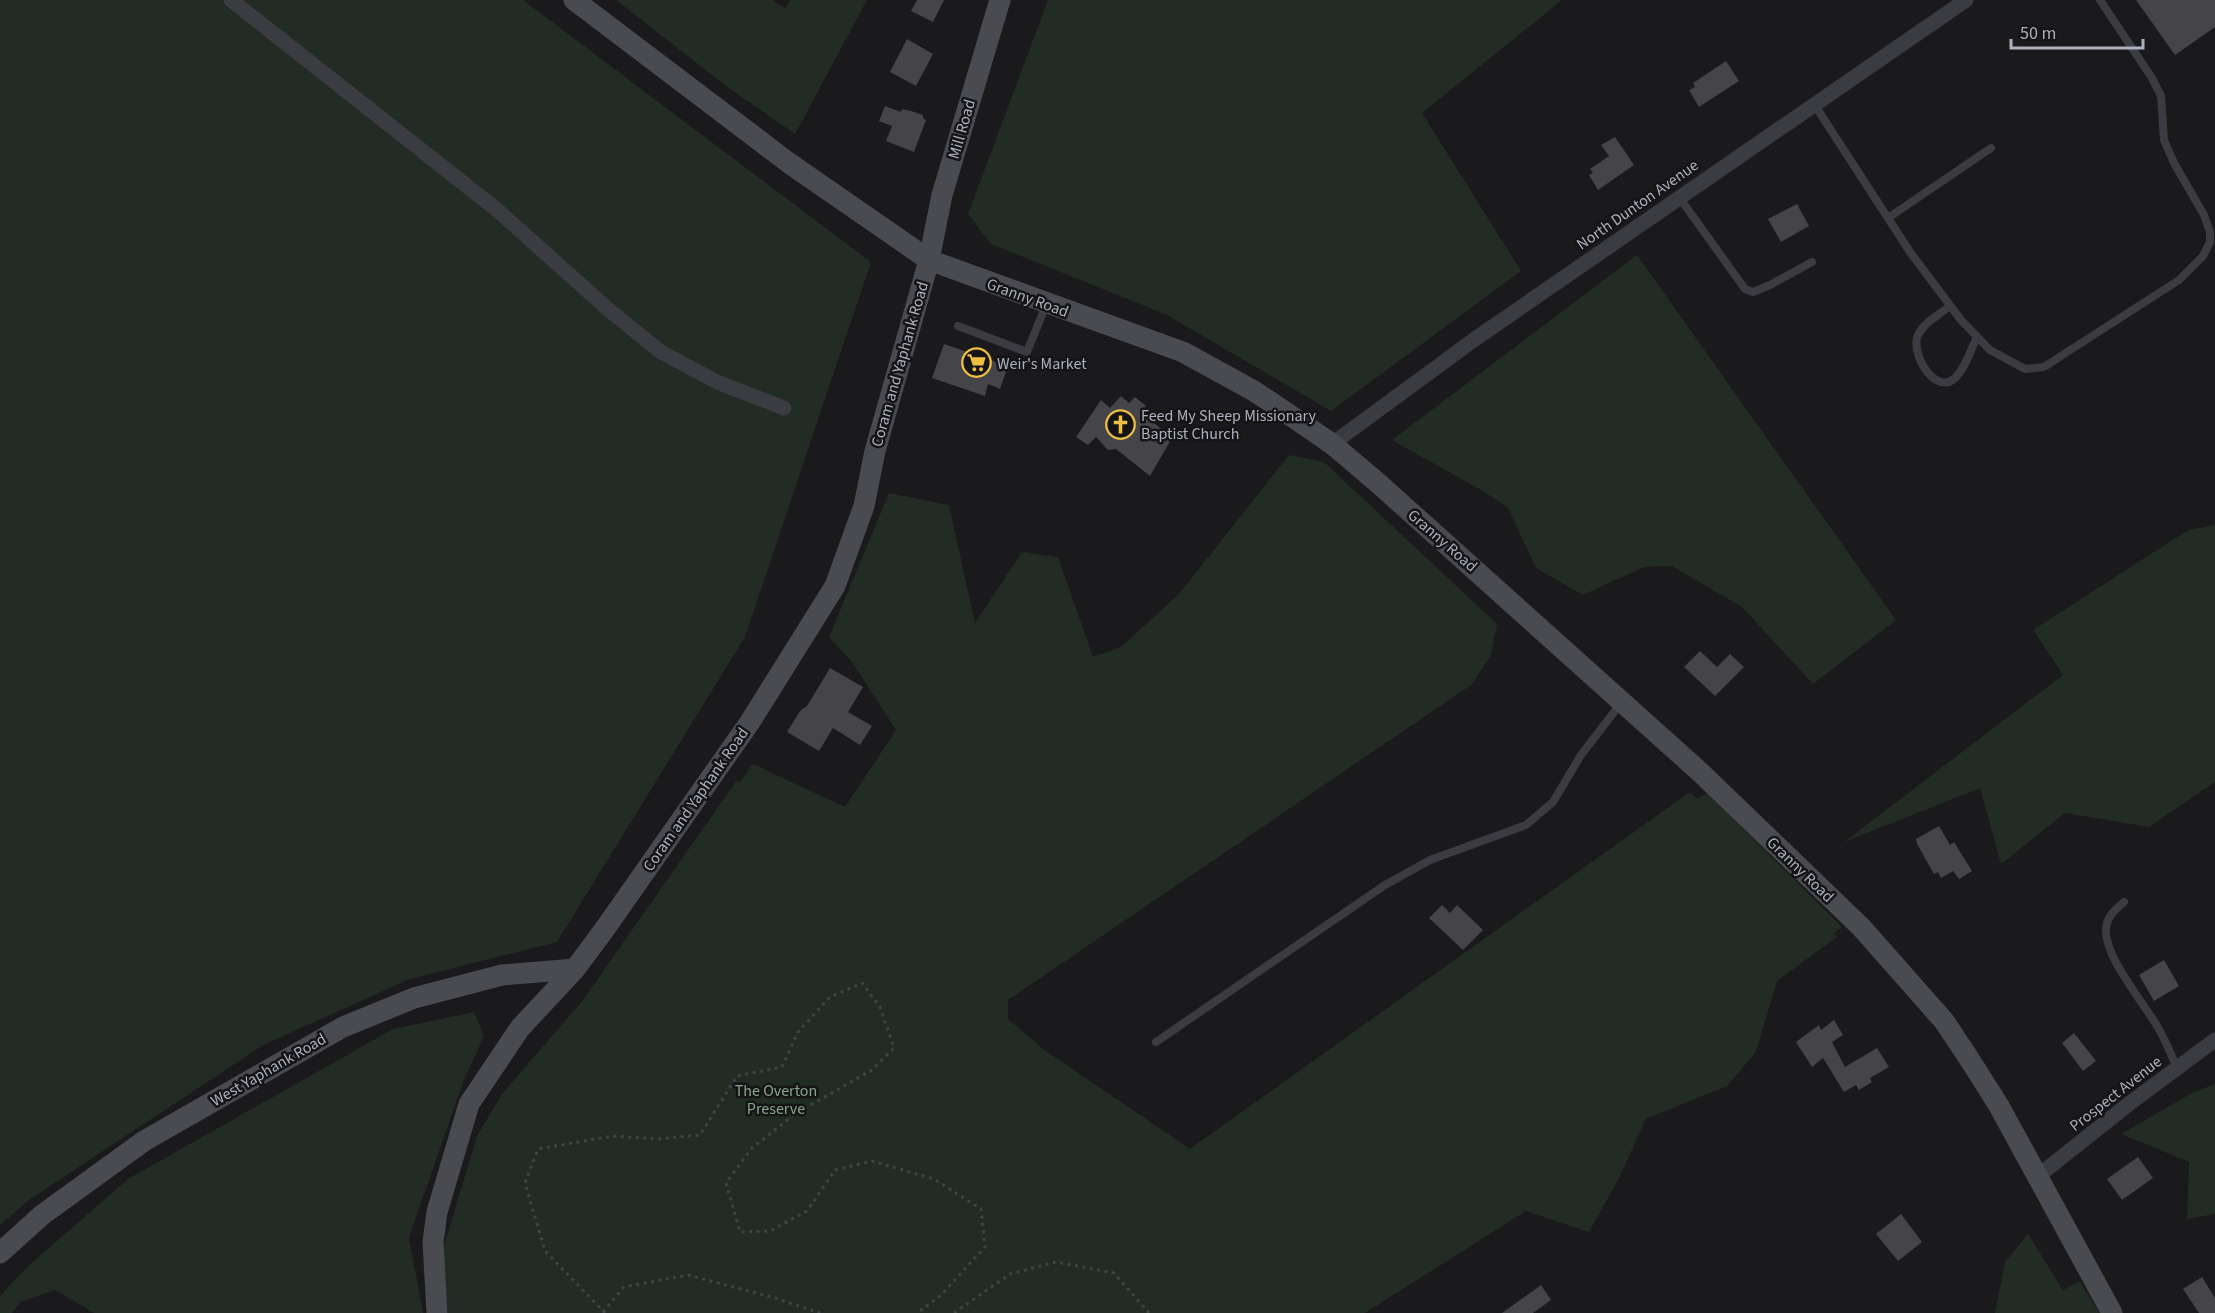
<svg xmlns="http://www.w3.org/2000/svg" width="2215" height="1313" font-family="'Source Sans 3',sans-serif">
<style>
.green{fill:#222b24}
.building{fill:#454549}
.lines{fill:none;stroke-linecap:round;stroke-linejoin:round}
.path{stroke:#414348;stroke-width:3;stroke-dasharray:3 4.5;stroke-linecap:butt}
.lane{stroke:#3b3c41;stroke-width:8}
.street{stroke:#3b3c41;stroke-width:15}
.secondary{stroke:#494b51;stroke-width:21}
.labels{text-anchor:middle;stroke-width:5;stroke-linejoin:round;paint-order:stroke}
.street-label{font-size:16px;fill:#adb1bc;stroke:#151518}
.poi-label{font-size:16px;fill:#adb1bc;stroke:#151518;text-anchor:start}
.park-label{font-size:16px;fill:#85a689;stroke:#151518}
</style>
<rect width="100%" height="100%" fill="#1a1a1d"/>
<path class="green" d="M0,0H523L871,262L745,637L557,942L410,979L263,1045L29,1200L0,1225Z
M616,0H772L785,8L790,0H867L795,134L726,86Z
M1048,0H1562L1422,113L1521,271L1331,411L1167,315L991,244L968,214Z
M1637,255L1896,620L1813,684L1742,607L1672,566L1644,567L1583,595L1536,568L1508,508L1483,491L1392,440Z
M1289,455L1324,462L1497,624L1491,655L1471,685L1008,1000V1019L1043,1049L1190,1149L1690,792L1698,799L1707,793L1842,927L1834,933L1837,937L1777,981L1756,1052L1727,1086L1646,1119L1619,1178L1589,1232L1526,1211L1365,1313H448L443,1249L477,1136L502,1094L583,1000L737,780L740,782L753,764L845,807L896,730L852,662L829,637L889,493L949,505L975,623L1022,552L1058,557L1093,657L1121,647L1179,594Z
M2215,525V782L2149,827L2065,813L2001,864L1980,788L1844,842L2063,675L2033,630L2188,530Z
M474,1012L484,1036L464,1080L409,1237L423,1313H94L55,1290L20,1302L12,1313H0V1296L26,1268L128,1179L393,1029Z
M2215,1084V1214L2187,1219L2189,1162L2121,1134L2192,1093Z
M2028,1234L2063,1290L2080,1281L2099,1313H1995L2005,1262Z"/>
<path class="building" d="M917,0H944L933,22L911,11Z
M2136,0H2215V27L2175,55Z
M907,39L933,54L916,86L890,72Z
M1726,61L1739,81L1699,107L1689,90L1695,87L1693,83Z
M885,106L901,112L902,109L911,111L923,115V118L926,120L914,152L886,141L892,126L879,121Z
M1615,137L1634,165L1598,190L1589,175L1593,173L1590,169L1609,156L1601,145Z
M1797,204L1809,226L1781,242L1768,219Z
M944,344L1008,366L1000,389L988,384L985,396L932,378Z
M1121,396L1129,403L1135,397L1146,406L1141,412L1172,438L1150,476L1116,449L1108,450L1096,437L1088,445L1076,437L1101,400L1110,408Z
M1700,651L1717,667L1730,654L1744,667L1715,696L1684,667Z
M830,668L863,687L848,712L872,726L860,745L833,728L819,751L787,732L800,711L807,706Z
M1939,826L1950,845L1954,842L1972,871L1959,879L1953,871L1941,878L1938,872L1934,874L1917,844L1916,839Z
M1442,905L1450,913L1457,905L1483,930L1463,950L1429,918Z
M2164,960L2179,986L2154,1001L2139,975Z
M1834,1020L1843,1035L1832,1042L1845,1067L1877,1048L1889,1067L1870,1078L1872,1082L1859,1090L1856,1085L1844,1092L1823,1058L1812,1067L1796,1042L1819,1025L1821,1030Z
M2074,1033L2096,1061L2083,1071L2062,1043Z
M2138,1157L2153,1178L2122,1200L2107,1179Z
M1901,1214L1922,1242L1898,1261L1876,1234Z
M2202,1277L2215,1298V1313H2199L2183,1289Z
M1541,1285L1551,1300L1533,1313H1502Z"/>
<g class="lines">
<path class="path" d="M603,1312L624,1287L688,1275L775,1298L820,1313
M605,1313L545,1251L525,1183L538,1149L613,1136L657,1139L700,1135L737,1076L782,1067L798,1032L830,997L862,983L880,1007L894,1048L872,1070L795,1114L752,1148L726,1183L740,1232L770,1231L807,1211L835,1170L872,1161L934,1179L981,1209L985,1247L940,1296L917,1313
M954,1313L1010,1274L1056,1262L1114,1273L1149,1313"/>
<path class="lane" d="M1814,104L1910,252L1961,320L1990,350L2025,369L2044,367L2179,280L2203,256L2210,242V232L2204,215L2174,163L2164,140L2161,96L2152,78L2100,0
M1679,197L1745,289L1753,292L1770,285L1812,262
M1888,218L1991,148
M1950,306C1940,314 1925,322 1919,333C1908,351 1935,397 1955,378C1965,369 1971,349 1977,337
M958,326L1027,352L1046,305
M2124,902C2116,909 2107,916 2106,928C2103,955 2143,1002 2157,1026C2165,1039 2171,1054 2177,1068
M1156,1042L1385,885L1430,860L1526,825L1553,802L1581,755L1621,703"/>
<path class="street" d="M231,0L496,209L609,310L661,352L717,382L784,408
M1332,444L1475,339L1966,0
M2038,1176L2130,1103L2215,1040"/>
<path class="secondary" d="M574,0L789,163L929,260L1183,352L1254,391L1284,411L1332,444L1378,483L1700,772L1861,927L1944,1021L1968,1057L1999,1106L2112,1313
M0,1253L42,1215L144,1141L343,1027L414,998L502,975L575,969
M437,1313L433,1242L437,1212L469,1104L520,1028L575,969L604,930L750,722L835,586L864,506L875,451L929,260L942,195L1000,0"/>
</g>
<defs>
<symbol id="supermarket-ring" viewBox="-11 -11 22 22"><circle r="9.5" fill="#151518" stroke="#efc040" stroke-width="1.5"/><path d="M-6-5.5h2.5l.6 2H6L4.5 2H-2.5L-4.4-4H-6ZM-1.5 3.2a1.3 1.3 0 1 0 .1 0ZM3 3.2a1.3 1.3 0 1 0 .1 0Z" fill="#efc040"/></symbol>
<symbol id="church-ring" viewBox="-11 -11 22 22"><circle r="9.5" fill="#151518" stroke="#efc040" stroke-width="1.5"/><path d="M-1.2-6h2.4v3.5h3.3v2.4h-3.3V6h-2.4V-.1h-3.3v-2.4h3.3Z" fill="#efc040"/></symbol>
</defs>
<g fill-rule="evenodd">
<use href="#supermarket-ring" x="960" y="346" width="33" height="33"/>
<use href="#church-ring" x="1104" y="408" width="33" height="33"/>
</g>
<g class="labels">
<g class="street-label">
<text transform="translate(961 129) rotate(-74)" y="6">Mill Road</text>
<text transform="translate(1637 204) rotate(-35)" y="6">North Dunton Avenue</text>
<text transform="translate(1028 297) rotate(20)" y="6">Granny Road</text>
<text transform="translate(899 364) rotate(-74)" y="6">Coram and Yaphank Road</text>
<text transform="translate(1443 540) rotate(41)" y="6">Granny Road</text>
<text transform="translate(695 799) rotate(-55)" y="6">Coram and Yaphank Road</text>
<text transform="translate(1801 869) rotate(44)" y="6">Granny Road</text>
<text transform="translate(268 1069) rotate(-30)" y="6">West Yaphank Road</text>
<text transform="translate(2115 1093) rotate(-38)" y="6">Prospect Avenue</text>
</g>
<g class="poi-label">
<text x="997" y="369">Weir's Market</text>
<text x="1141" y="421">Feed My Sheep Missionary<tspan x="1141" dy="18">Baptist Church</tspan></text>
</g>
<g class="park-label">
<text x="776" y="1096">The Overton<tspan x="776" dy="18">Preserve</tspan></text>
</g>
</g>
<path d="M2011 39v9h132v-9" fill="none" stroke="#adb1bc" stroke-width="3"/>
<text x="2020" y="39" font-size="18" fill="#adb1bc" stroke="#151518" stroke-width="4.5" paint-order="stroke">50 m</text>
</svg>
